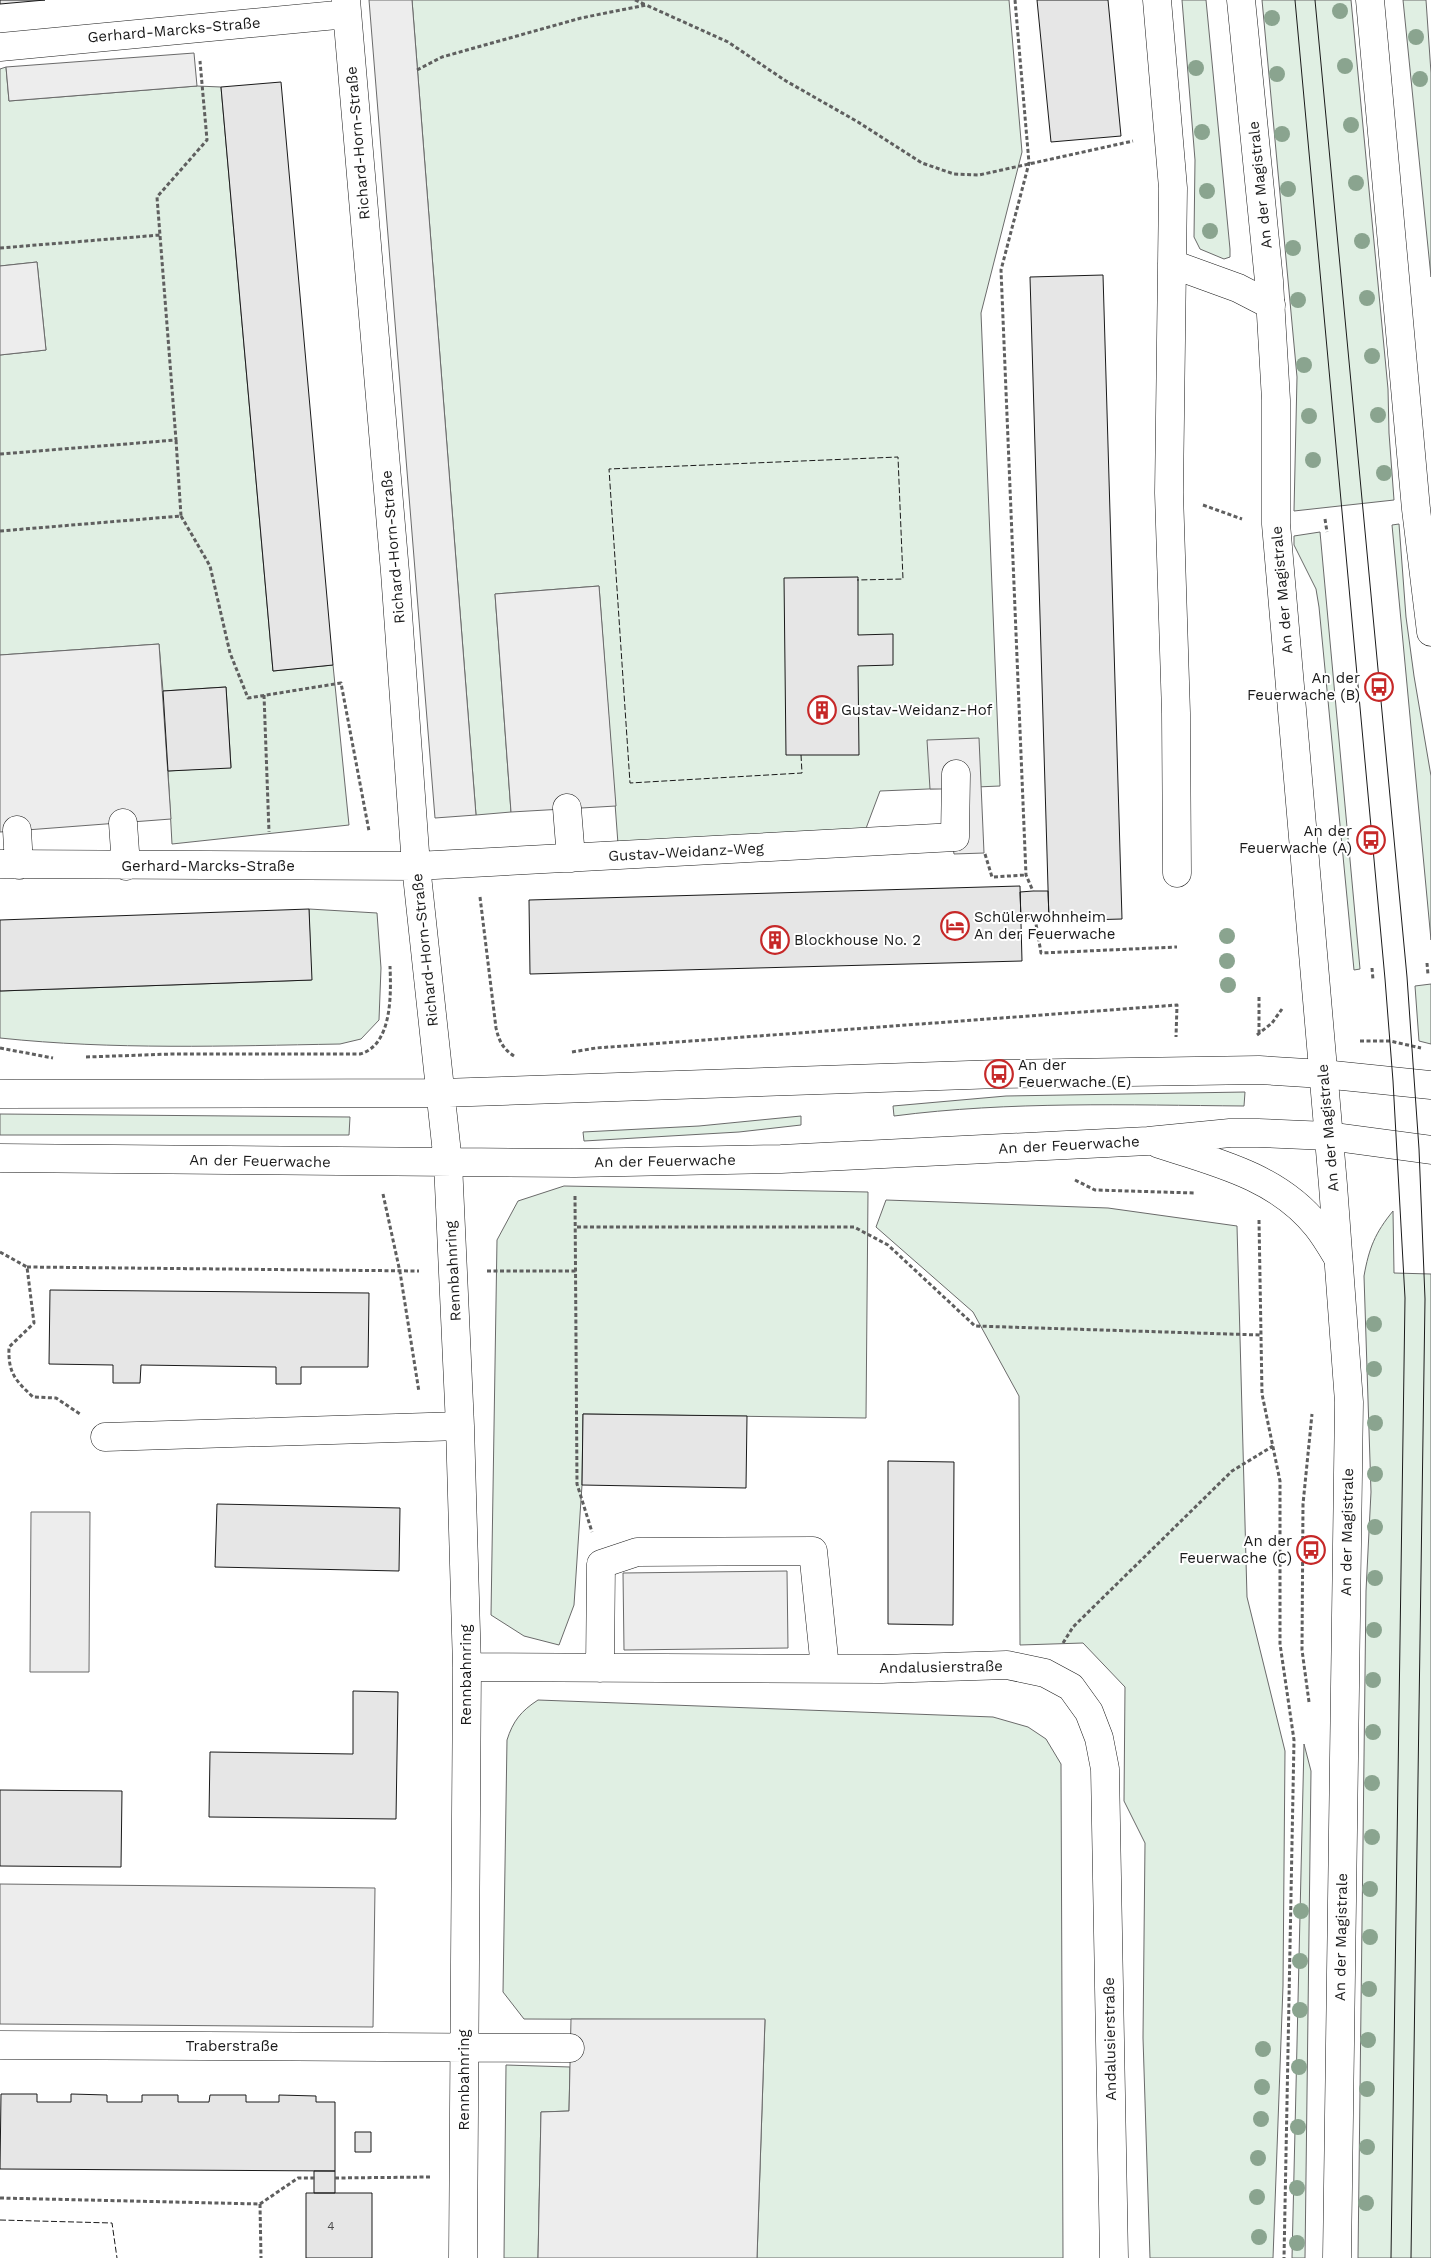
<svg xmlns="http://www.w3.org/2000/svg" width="1431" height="2258" font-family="'Work Sans',sans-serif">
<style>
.green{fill:#e0efe3;stroke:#6a6a6a}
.parking{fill:#ededed;stroke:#6a6a6a}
.building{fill:#e6e6e6;stroke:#1a1a1a}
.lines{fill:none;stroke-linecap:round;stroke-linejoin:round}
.minor-casing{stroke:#1a1a1a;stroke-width:29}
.major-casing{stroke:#1a1a1a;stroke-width:29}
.path{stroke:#5f5f5f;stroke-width:3;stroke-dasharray:4 2.5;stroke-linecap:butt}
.minor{stroke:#fff;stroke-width:28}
.major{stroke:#fff;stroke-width:28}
.tram{stroke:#1a1a1a;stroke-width:1}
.fence{stroke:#1a1a1a;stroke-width:1;stroke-dasharray:6 2.5;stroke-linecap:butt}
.tree{fill:#8aa48f}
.labels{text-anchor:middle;stroke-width:4;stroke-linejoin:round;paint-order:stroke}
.number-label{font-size:12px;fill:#4d4d4d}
.street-label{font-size:15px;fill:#1a1a1a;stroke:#fff}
.poi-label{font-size:15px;fill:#1a1a1a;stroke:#fff;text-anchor:start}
</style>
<rect width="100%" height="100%" fill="#fff"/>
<path class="green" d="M412,0H1009L1022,152L981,313L1000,786L880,791L865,831L618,844L599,586L495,594L511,812L476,815Z
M1182,0H1206L1230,249V257L1224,259L1200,249L1194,237L1195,160Z
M1262,0H1351L1388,389L1389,433L1394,500L1294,511L1297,377Z
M1403,0H1426L1431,73V277Z
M6,67L9,101L197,86L221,87L273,671L333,665L349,825L172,844L168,771L231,767L226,687L163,691L159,644L0,655V355L46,350L37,262L0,266V69Z
M1399,524L1406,617L1414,676L1431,776V940L1392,525Z
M1320,532L1360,969L1354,970L1319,607L1316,589L1294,545V536Z
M309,909L377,913L381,968L379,1020L361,1039L340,1044C227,1046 113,1050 0,1038V991L311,980Z
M1431,984V1044L1419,1041L1415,986Z
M1245,1092L1244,1106C1128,1105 1010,1101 894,1116L893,1106L1006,1096Z
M0,1114L350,1117L349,1135H0Z
M801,1116V1125L739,1132L584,1141L583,1132L699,1126Z
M564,1186L868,1192L866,1418L583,1414L582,1485L574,1605L559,1645L524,1636L491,1615L497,1240L518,1201Z
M886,1200L1108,1208L1237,1226L1247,1597L1285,1751L1283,1986L1273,2258H1150L1143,2038L1145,1843L1124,1801L1125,1687L1083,1643L1020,1645L1019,1396L973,1312L876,1227Z
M1393,1211L1394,1273L1431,1274V2258H1358L1366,1591L1371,1492L1364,1276C1369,1248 1375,1233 1393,1211Z
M538,1700L993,1717L1028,1727L1046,1739L1061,1764L1063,2258H757L765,2020L524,2019L503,1992L507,1740C513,1721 521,1711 538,1700Z
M1304,1744L1311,1771L1305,2258H1292Z
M506,2065L570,2067L569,2111L541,2112L538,2258H504Z"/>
<path class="parking" d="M369,0H412L476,815L435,818Z
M194,53L197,86L9,101L6,67Z
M37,262L46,350L0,355V266Z
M599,586L616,806L511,812L495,594Z
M159,644L171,819L0,832V655Z
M979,738L984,853L954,854L944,789H930L927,740Z
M31,1512H90L89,1672H30Z
M787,1571L788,1648L624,1650L623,1573Z
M0,1884L375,1888L373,2027L0,2024Z
M571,2019H765L757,2258H538L541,2112L569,2111Z"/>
<path class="building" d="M0,0H45L0,4Z
M1037,0H1108L1121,136L1051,142Z
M281,82L333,665L273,671L221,87Z
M1103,275L1122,919L1049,921L1030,277Z
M858,577V635L893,634V665L858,666L859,755H786L784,578Z
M226,687L231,768L168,771L163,691Z
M1020,886L1022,961L530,974L529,900Z
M1033,891H1048L1049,918L1021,919L1020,892Z
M309,909L312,980L0,991V920Z
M50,1290L369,1293L368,1367H301V1384H276V1367L141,1365L140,1383H113V1365L49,1364Z
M583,1414L747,1416L746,1488L582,1485Z
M888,1461L954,1462L953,1625L888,1624Z
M217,1504L400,1508L399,1571L215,1567Z
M353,1691L398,1692L396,1819L209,1817L210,1752L353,1754Z
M0,1790L122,1791L121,1867L0,1866Z
M1,2094H37V2102H71V2094L107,2095V2102H142V2095H178V2102H209L210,2095H246V2102H279V2095L316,2096V2102H335V2171L0,2169Z
M355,2132H371V2152H355Z
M314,2171H335V2193H314Z
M306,2193H372V2258H306Z"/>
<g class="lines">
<defs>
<path id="minor" d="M346,0L395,572L416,866L448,1163L460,1426L467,1667L463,2258
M1157,0L1173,188L1169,493L1176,713L1177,873
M0,47L347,14
M1172,264L1238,288L1271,305
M567,808L571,858
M123,823L126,866
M17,830L19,865
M0,864L416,866L955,837L956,774
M0,1094L441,1093L999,1074L1259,1070L1323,1074L1431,1085
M1159,1144C1216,1162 1278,1177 1317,1226C1325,1236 1332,1248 1338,1258
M0,1158L575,1163L781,1159L1148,1141L1230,1133H1258L1328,1136L1431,1150
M105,1437L460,1426
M467,1667L882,1669L1007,1665L1045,1673L1071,1687L1089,1712L1099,1738L1105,1769L1114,2258
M600,1668L601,1564L637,1552L813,1551L825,1668
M0,2045L570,2048"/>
<path id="major" d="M1241,0L1269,281L1276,400V524L1333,1185L1349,1402L1337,2258
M1370,0L1416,509L1431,632"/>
</defs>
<use href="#minor" class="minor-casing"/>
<use href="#major" class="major-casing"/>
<path class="path" d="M635,0L646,5
M1015,0L1029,163L1001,270L1026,875L1033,891
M417,70L442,57L581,18L646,5L728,42L786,81L858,122L922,163L954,174L979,175L1133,141
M0,248L160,235
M0,454L176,440L157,197L207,140L200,61
M1203,505L1242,519
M181,516L210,566L230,653L248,698L341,683L369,831
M1325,519L1327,532
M0,531L181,516L176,440
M264,695L269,832
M985,854L992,877L1026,875
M480,897L496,1028C499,1041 503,1049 514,1056
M1035,918L1041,953L1177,947
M1427,963L1428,975
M1372,968L1373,980
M1259,997V1034
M1257,1035L1272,1023L1282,1009
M1360,1041H1390L1421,1048
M0,1048L53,1058
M572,1052L596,1048L1177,1005L1176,1037
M86,1057L172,1054H360C393,1045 391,992 390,966
M1075,1180L1095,1190L1194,1193
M383,1194L400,1272L419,1392
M575,1196L577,1484L592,1532
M1259,1220L1262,1394L1280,1481V1644L1294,1740L1284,2258
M577,1227H854L888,1245L975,1326L1260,1335
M0,1252L27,1267L34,1323L9,1347C8,1373 15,1380 33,1397L56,1398L80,1414
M27,1267L419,1271
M487,1271H577
M1063,1643L1073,1627L1232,1471L1273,1446
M1309,1702L1302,1650L1303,1504L1312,1414
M335,2178L431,2177
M0,2198L260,2204L298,2178H315
M260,2204L261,2258"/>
<use href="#minor" class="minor"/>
<use href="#major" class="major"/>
<path class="tram" d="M1295,0L1385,979L1393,1081L1405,1298L1391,2258
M1315,0L1407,977L1419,1149L1425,1299L1411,2258"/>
<path class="fence" d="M801,755L802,773L630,783L609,469L898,457L903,579L857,580
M0,2220L112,2223L117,2258"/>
</g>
<g class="tree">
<circle cx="1340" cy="11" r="8"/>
<circle cx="1272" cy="18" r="8"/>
<circle cx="1416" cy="37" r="8"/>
<circle cx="1345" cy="66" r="8"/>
<circle cx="1196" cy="68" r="8"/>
<circle cx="1277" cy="74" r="8"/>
<circle cx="1420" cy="79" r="8"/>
<circle cx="1351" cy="125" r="8"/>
<circle cx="1202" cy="132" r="8"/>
<circle cx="1282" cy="134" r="8"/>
<circle cx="1356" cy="183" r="8"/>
<circle cx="1288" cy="189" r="8"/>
<circle cx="1207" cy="191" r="8"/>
<circle cx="1210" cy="231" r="8"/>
<circle cx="1362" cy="241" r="8"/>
<circle cx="1293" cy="248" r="8"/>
<circle cx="1367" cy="298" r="8"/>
<circle cx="1298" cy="300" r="8"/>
<circle cx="1372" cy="356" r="8"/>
<circle cx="1304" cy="365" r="8"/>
<circle cx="1378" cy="415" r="8"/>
<circle cx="1309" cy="416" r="8"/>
<circle cx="1313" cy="460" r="8"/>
<circle cx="1384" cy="473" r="8"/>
<circle cx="1227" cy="936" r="8"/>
<circle cx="1227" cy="961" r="8"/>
<circle cx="1228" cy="985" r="8"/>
<circle cx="1374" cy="1324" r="8"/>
<circle cx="1374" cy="1369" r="8"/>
<circle cx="1375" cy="1423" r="8"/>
<circle cx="1375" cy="1474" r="8"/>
<circle cx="1375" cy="1527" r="8"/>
<circle cx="1375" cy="1578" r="8"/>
<circle cx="1374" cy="1630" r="8"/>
<circle cx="1373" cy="1680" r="8"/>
<circle cx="1373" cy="1732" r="8"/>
<circle cx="1372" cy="1783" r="8"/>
<circle cx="1372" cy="1837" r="8"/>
<circle cx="1370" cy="1889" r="8"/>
<circle cx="1301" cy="1911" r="8"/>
<circle cx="1370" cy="1937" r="8"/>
<circle cx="1300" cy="1961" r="8"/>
<circle cx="1369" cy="1989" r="8"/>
<circle cx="1300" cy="2010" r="8"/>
<circle cx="1368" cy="2040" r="8"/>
<circle cx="1263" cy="2049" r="8"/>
<circle cx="1299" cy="2067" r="8"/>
<circle cx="1262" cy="2087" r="8"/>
<circle cx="1367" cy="2089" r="8"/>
<circle cx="1261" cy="2119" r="8"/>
<circle cx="1298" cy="2127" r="8"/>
<circle cx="1367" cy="2147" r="8"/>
<circle cx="1258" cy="2158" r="8"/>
<circle cx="1297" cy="2188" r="8"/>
<circle cx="1257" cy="2197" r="8"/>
<circle cx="1366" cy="2203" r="8"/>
<circle cx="1259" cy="2237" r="8"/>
<circle cx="1297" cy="2243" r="8"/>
</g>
<defs>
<symbol id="bus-ring" viewBox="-11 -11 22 22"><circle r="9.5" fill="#fff" stroke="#c62828" stroke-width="1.5"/><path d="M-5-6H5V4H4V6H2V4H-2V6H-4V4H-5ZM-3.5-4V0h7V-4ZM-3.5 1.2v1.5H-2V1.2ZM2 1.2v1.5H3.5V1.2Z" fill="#c62828"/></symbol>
<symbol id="building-ring" viewBox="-11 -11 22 22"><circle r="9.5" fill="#fff" stroke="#c62828" stroke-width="1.5"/><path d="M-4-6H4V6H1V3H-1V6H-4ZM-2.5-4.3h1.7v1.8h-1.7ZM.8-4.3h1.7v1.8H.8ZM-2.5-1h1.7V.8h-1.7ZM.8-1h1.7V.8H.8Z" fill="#c62828"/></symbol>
<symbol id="hotel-ring" viewBox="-11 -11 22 22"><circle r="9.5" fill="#fff" stroke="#c62828" stroke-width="1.5"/><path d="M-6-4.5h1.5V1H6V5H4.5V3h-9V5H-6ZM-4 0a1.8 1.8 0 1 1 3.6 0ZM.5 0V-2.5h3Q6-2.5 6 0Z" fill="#c62828"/></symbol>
</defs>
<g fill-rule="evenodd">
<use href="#bus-ring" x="1363" y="671" width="32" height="32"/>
<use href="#building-ring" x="806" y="694" width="32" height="32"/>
<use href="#bus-ring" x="1355" y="824" width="32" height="32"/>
<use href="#hotel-ring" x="939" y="910" width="32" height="32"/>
<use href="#building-ring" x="759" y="924" width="32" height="32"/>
<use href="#bus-ring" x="983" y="1058" width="32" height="32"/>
<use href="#bus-ring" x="1295" y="1534" width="32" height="32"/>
</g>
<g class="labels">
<g class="number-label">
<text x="331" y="2230">4</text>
</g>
<g class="street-label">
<text transform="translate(174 30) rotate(-5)" y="5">Gerhard-Marcks-Straße</text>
<text transform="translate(358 143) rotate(-95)" y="5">Richard-Horn-Straße</text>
<text transform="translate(1260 185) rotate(-96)" y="5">An der Magistrale</text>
<text transform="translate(393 547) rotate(-95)" y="5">Richard-Horn-Straße</text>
<text transform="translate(1282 590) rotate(-95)" y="5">An der Magistrale</text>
<text transform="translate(686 852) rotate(-3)" y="5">Gustav-Weidanz-Weg</text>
<text x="208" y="871">Gerhard-Marcks-Straße</text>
<text transform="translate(425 950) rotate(-96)" y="5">Richard-Horn-Straße</text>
<text transform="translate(1328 1128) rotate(-95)" y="5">An der Magistrale</text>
<text transform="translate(1069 1145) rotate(-3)" y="5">An der Feuerwache</text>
<text transform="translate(260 1161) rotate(1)" y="5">An der Feuerwache</text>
<text transform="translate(665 1161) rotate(-1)" y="5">An der Feuerwache</text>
<text transform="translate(453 1271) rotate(-93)" y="5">Rennbahnring</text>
<text transform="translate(1347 1532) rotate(-89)" y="5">An der Magistrale</text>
<text transform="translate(941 1667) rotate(-1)" y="5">Andalusierstraße</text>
<text transform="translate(466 1675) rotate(-90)" y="5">Rennbahnring</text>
<text transform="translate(1341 1937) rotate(-89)" y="5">An der Magistrale</text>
<text transform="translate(1110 2039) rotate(-91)" y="5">Andalusierstraße</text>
<text x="232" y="2051">Traberstraße</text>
<text transform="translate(464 2080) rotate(-90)" y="5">Rennbahnring</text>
</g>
<g class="poi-label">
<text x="1360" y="683" text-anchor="end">An der<tspan x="1360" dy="17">Feuerwache (B)</tspan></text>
<text x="841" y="715">Gustav-Weidanz-Hof</text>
<text x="1352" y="836" text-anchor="end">An der<tspan x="1352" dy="17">Feuerwache (A)</tspan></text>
<text x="974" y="922">Schülerwohnheim<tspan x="974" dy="17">An der Feuerwache</tspan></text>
<text x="794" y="945">Blockhouse No. 2</text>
<text x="1018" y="1070">An der<tspan x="1018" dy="17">Feuerwache (E)</tspan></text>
<text x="1292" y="1546" text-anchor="end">An der<tspan x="1292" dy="17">Feuerwache (C)</tspan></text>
</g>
</g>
</svg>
